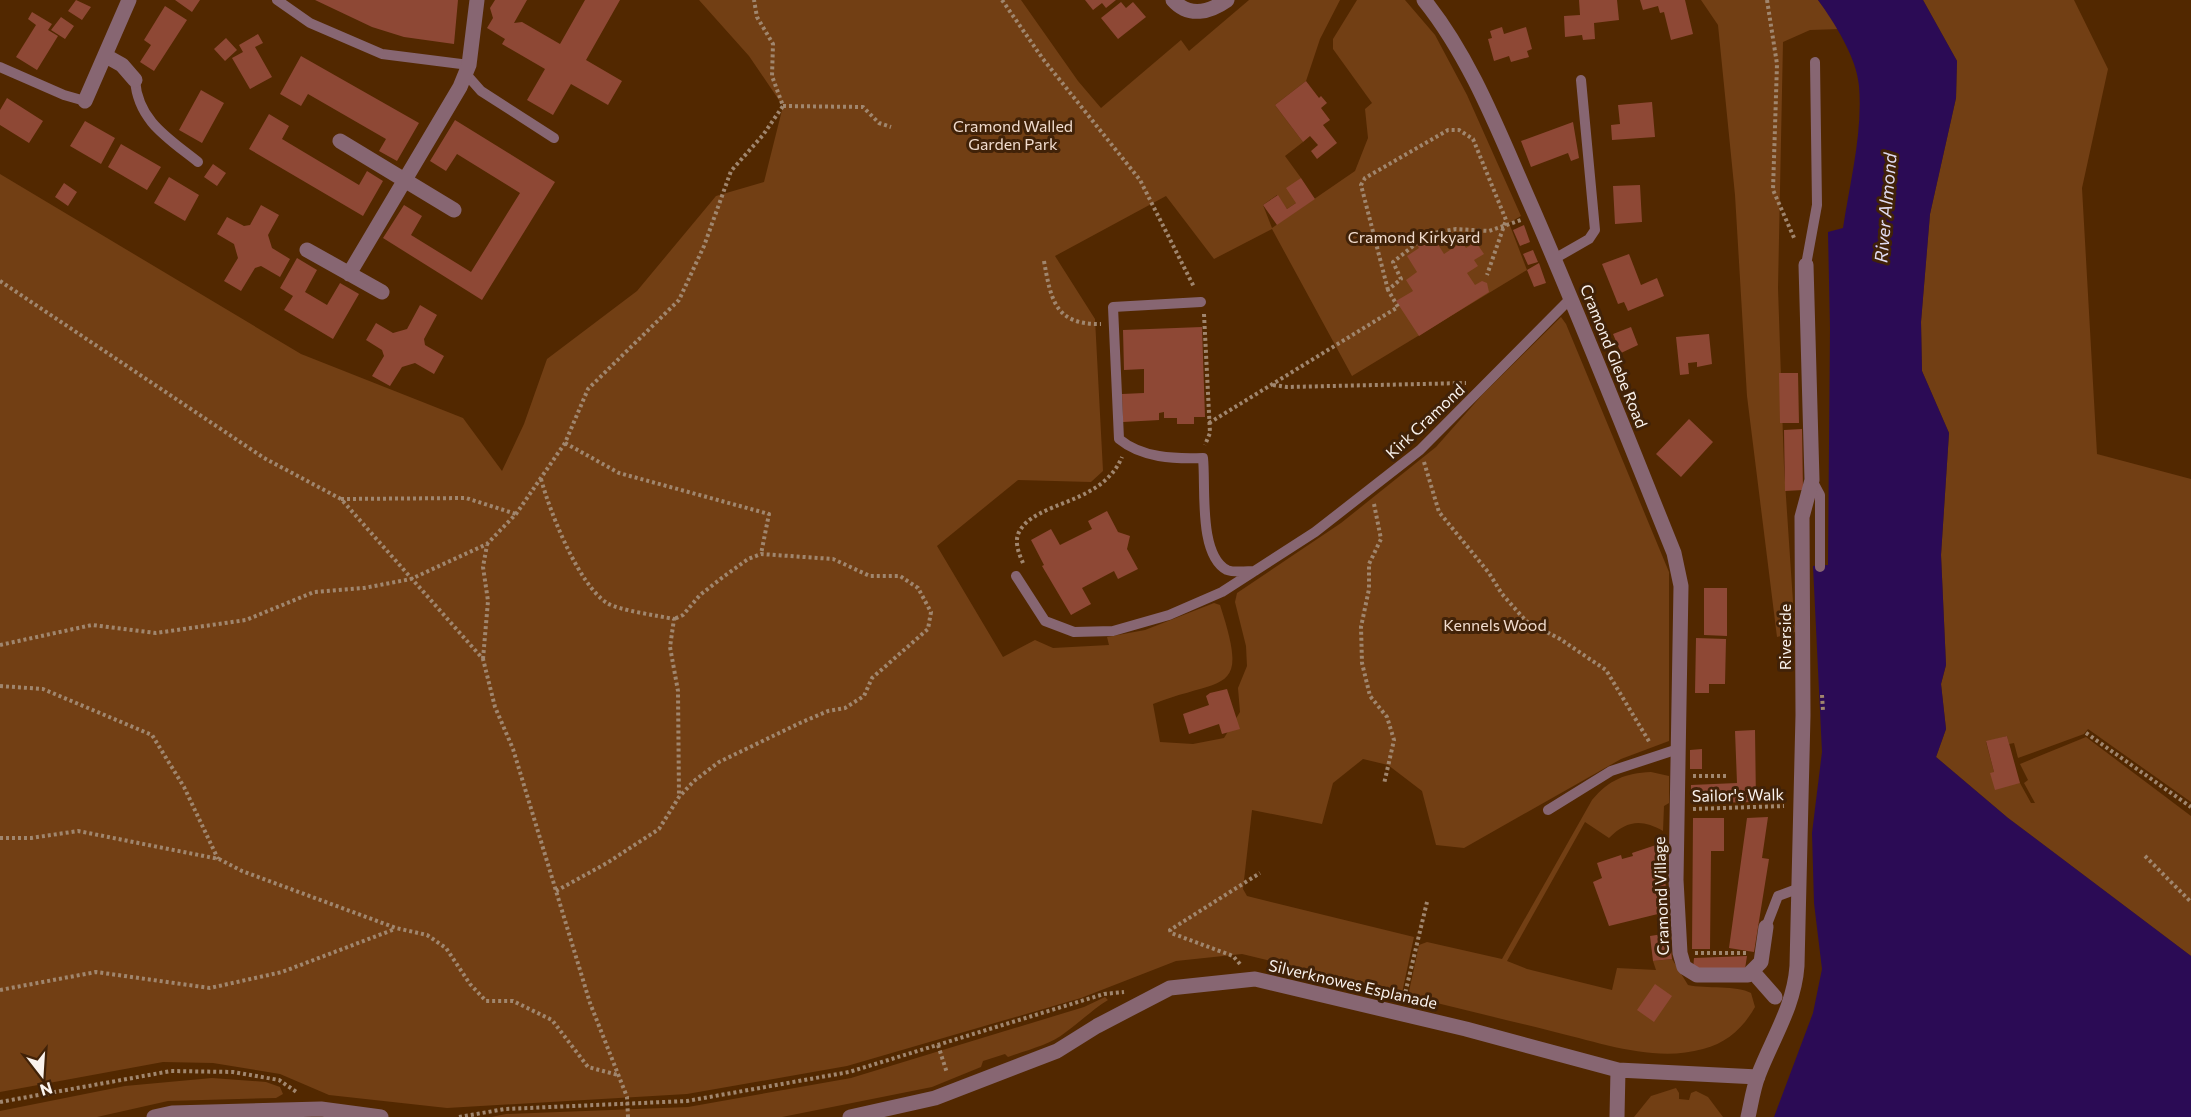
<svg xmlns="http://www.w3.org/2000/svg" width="2191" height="1117" font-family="Commissioner,sans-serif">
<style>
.green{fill:#723f14}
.water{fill:#2b0b55}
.building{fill:#8e4835}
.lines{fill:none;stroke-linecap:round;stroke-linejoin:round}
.path{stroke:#a0866e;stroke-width:4;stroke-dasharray:3 3;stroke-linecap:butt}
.service{stroke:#876672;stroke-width:10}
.pedestrian{stroke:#876672;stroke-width:15}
.minor{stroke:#876672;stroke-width:15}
.labels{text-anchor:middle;stroke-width:6;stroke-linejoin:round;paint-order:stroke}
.park-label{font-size:16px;fill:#f1dcce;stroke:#412208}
.street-label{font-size:16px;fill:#faf3ee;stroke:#412208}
.water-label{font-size:18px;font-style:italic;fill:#e0dbf1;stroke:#412208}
</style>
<rect width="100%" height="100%" fill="#522800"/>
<path class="green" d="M699,0H1021L1078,81L1101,108L1181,40L1189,51L1249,0H1340L1320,39L1306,81L1275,105L1303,142L1285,156L1301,178L1296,203L1287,209L1277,195L1263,205L1272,228L1355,171L1368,138L1365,109L1372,103L1333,49V39L1357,0H1405L1435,35L1467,95L1521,216L1509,223L1527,270L1352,376L1272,229L1214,259L1166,196L1055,256L1095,319L1103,471L1091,482L1018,480L937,546L1003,657L1035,640L1053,648L1109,645L1107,637L1145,630L1214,603L1220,605C1250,697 1225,676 1153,704L1160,742L1193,744L1224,738L1240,712L1238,688L1247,666L1246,646L1235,602L1237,593L1341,523L1436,447L1482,395L1561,317L1566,324L1669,572V741L1621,759L1464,848L1436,845L1422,791L1388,765L1363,759L1333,783L1322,824L1252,810L1243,889L1247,896L1414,937L1402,993L1242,954L1176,961L1081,998L847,1066L687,1094L447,1108L329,1095L280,1074L213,1063L163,1062L0,1092V174L301,354L463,418L502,471L524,424L547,359L637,291L716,196L764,182L783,106L749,56Z
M1701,0H1818L1840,29L1810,30L1783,42L1778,288L1784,467L1795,632L1777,637L1747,396L1735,195L1718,25Z
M1923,0H2074L2108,69L2082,188L2097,454L2191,479V802L2088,729L2084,734L2018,758L2014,743L2009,744L2007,736L1986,742L1994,772L2020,783L2031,803H2035L2024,783L2028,780L2020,764L2086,737L2191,816V956L2008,818L1936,757L1946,729L1941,684L1946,665L1941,555L1949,433L1922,371L1921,322L1930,214L1956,98L1957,61Z
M1651,772L1669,776V803L1664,806L1663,831C1642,819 1627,820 1609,838L1585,822L1507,961L1527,969L1612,990L1617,968L1656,970L1653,961L1672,959L1688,985C1706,989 1737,985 1751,993L1755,1007C1743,1028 1727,1043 1703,1049C1654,1063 1598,1042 1551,1031C1503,1019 1456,1008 1408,996L1419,945L1427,942L1502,959L1592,800C1609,780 1625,773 1651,772Z
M1105,997L1108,1000C1092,1010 1081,1021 1066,1032C1050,1045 1027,1050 1008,1057L1005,1054L983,1061L981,1067L932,1087L782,1117H491L506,1114L688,1107L851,1078L1084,1007Z
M212,1078L266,1082L280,1087L283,1094L276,1098L168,1101L97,1117H0V1111L125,1086Z
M1676,1088L1679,1093V1099L1689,1100L1691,1093L1696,1091L1708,1097L1723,1117H1634L1651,1096Z"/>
<path class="water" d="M1818,0H1923L1957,61L1956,98L1930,214L1921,322L1922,371L1949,433L1941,555L1946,665L1941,684L1946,729L1936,757L2008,818L2191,956V1117H1774L1813,1013L1822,969L1814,903L1812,833L1822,752L1813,566L1828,565L1830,328L1828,232L1843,228C1850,182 1863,132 1859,86C1857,58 1834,22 1818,0Z"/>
<path class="building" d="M76,0L91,7L82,20L68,11Z
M175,0H200L192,12Z
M315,0H458L454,44L404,37L372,27Z
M495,0H527L514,23L522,22L560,44L585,0H620L586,60L622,81L608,105L571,84L553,115L527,100L545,69L502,44L505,39L487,28L493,18L490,8Z
M1085,0H1116L1106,8L1102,3L1093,10Z
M1579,0H1617L1619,20L1594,23L1595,39L1583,40L1582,35L1565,37L1564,16L1580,15Z
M1640,0H1685L1693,34L1671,40L1664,12L1660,13L1658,6L1643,10Z
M1121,2L1126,8L1133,2L1146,17L1118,39L1101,18Z
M165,6L187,20L154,71L140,62L151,45L144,40Z
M32,12L52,24L48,30L58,36L37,70L16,57L36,25L28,19Z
M61,17L74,26L65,39L51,30Z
M1502,27L1504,34L1526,27L1532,49L1527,51L1529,57L1511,62L1509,56L1494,61L1488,39L1492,38L1490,31Z
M258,34L263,43L255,47L272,77L250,89L232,58L243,52L239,45Z
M226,38L237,50L225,61L214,49Z
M301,56L419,123L397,161L379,151L386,139L308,94L301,106L280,94Z
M1306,81L1319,98L1321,96L1327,103L1321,108L1330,120L1323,125L1337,143L1317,159L1311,151L1318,145L1310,136L1303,142L1275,105Z
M201,90L224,103L202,143L179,130Z
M7,98L43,121L29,143L0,125V110Z
M1652,102L1655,137L1612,140L1611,125L1620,124L1618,105Z
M269,114L289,126L282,139L359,185L367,171L383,181L363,216L249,149Z
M455,120L555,182L482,300L383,238L404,205L422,216L411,235L471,272L520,193L457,154L446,171L430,161Z
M85,121L115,138L101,164L70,146Z
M1573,122L1579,158L1571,161L1568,153L1531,167L1521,141Z
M121,144L161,167L147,190L108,167Z
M213,164L226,173L217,186L204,177Z
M169,177L199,195L185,221L154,203Z
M1301,178L1315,199L1277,225L1263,205L1278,195L1287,209L1296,203L1286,188Z
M64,183L77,192L68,206L55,197Z
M1640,185L1642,222L1615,224L1613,186Z
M261,205L279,215L268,235L272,248L290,259L280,277L261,266L255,268L241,291L224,281L238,258L234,244L217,234L227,217L244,226L250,225Z
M1524,225L1530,242L1520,246L1513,230Z
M1434,238L1444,254L1462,242L1466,248L1476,242L1484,254L1474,260L1478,266L1467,273L1475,285L1482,281L1487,283L1489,292L1419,336L1396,301L1413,291L1406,280L1417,272L1407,256L1419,248L1416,243L1423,239L1425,244Z
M1533,250L1538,262L1528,265L1523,254Z
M1629,254L1641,285L1657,278L1664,296L1628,311L1624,302L1618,304L1602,264Z
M297,258L317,270L305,292L327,305L340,283L359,294L333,339L284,310L293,296L280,288Z
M1539,263L1546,283L1534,287L1527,270Z
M420,305L437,315L424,339L425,345L444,356L434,374L415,363L402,367L390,386L372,376L384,356L382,350L366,340L376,323L393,333L407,329Z
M1202,327L1205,417H1194V424H1177V418H1164V412L1159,413V420L1123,422L1122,394L1144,393V369L1124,370L1123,330Z
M1631,327L1638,345L1621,353L1613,334Z
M1709,334L1712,364L1697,367V362L1688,363L1689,374L1680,375L1676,337Z
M1779,373H1798L1799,423H1780Z
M1689,419L1713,442L1681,477L1656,454Z
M1802,429L1803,490L1785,491L1784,430Z
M1107,511L1118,532L1130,536L1127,549L1138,569L1118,579L1114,571L1082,588L1091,604L1071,615L1042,566L1044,565L1031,540L1051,529L1060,545L1092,529L1088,521Z
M1704,588H1727V636L1704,635Z
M1696,638L1726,639L1725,684H1709V693H1695Z
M1227,689L1240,729L1222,734L1219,724L1189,734L1183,714L1209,705L1206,696L1210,693Z
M1755,730L1756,802L1691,803V785L1737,783L1735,731Z
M2007,736L2020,783L1995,790L1990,773L1994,772L1986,741Z
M1702,749V769H1690V750Z
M1768,817L1762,858L1769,859L1754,952L1729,948L1747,818Z
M1693,818H1724V851H1711L1710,949H1692Z
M1665,842L1666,912L1609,926L1593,882L1602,878L1597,863L1621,855L1622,859L1633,856L1632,853Z
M1669,933L1672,959L1653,961L1650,936Z
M1747,956L1745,969L1693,970L1694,958Z
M1655,984L1672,996L1654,1022L1637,1010Z"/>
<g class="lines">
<path class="path" d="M1002,0L1043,59L1140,180L1194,287
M1767,0L1777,64L1773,190L1795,240
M783,106L863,107L879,123L891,127
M1044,261C1051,300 1055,325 1101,324
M0,281L264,458L341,499L483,659L495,707L513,749L590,1003L627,1097L628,1117
M1388,290L1361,185L1365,178L1448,130H1459L1473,139L1506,220L1487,275
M1204,314L1210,433L1205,445
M1273,385L1287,387L1466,383
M1209,423L1398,307L1388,290L1401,279L1393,262L1428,234L1456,229L1489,231L1521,220
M565,443L619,473L769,514L761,554
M1424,462L1439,512L1489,573L1502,594L1526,621L1560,639L1606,670L1650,743
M541,479C550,512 578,584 607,603C618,610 659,616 674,619L670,647L678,691L679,797
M341,499L466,498L516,514
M1374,504L1381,539L1369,564V589L1361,627L1362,663L1370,696L1387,717L1394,740L1384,784
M1023,563C1019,554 1014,542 1019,532C1036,500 1101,506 1122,457
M0,645L92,625L156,633L246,620L314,592L364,588L411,579L487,544L516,514L565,443L588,389L679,300L704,246L731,171L763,135L783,106L772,76L773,44L757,17L754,0
M483,659L488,601L483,567L487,545
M0,686L43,689L152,735L184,787L218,859
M1822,695L1823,711
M2086,733L2191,807
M1693,776H1729
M1693,809L1784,806
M0,838H31L78,831L219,859L242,871L396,928L427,935L446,948L470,984L486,1001H513L552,1020L588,1067L618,1075
M2145,856L2191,902
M556,891L607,863L659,829L679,797L694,781L719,762L800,723L828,711L845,708L864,696L872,678L928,629L931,612L918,588L900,576H870L833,559L761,554L748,559L723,577L700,595L683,615L674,619
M1695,953H1747
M1240,964L1233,956L1171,933L1170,930L1260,873
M0,990L96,972L210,988L282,972L395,929
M1404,998L1427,902
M938,1045L947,1073
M0,1102L171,1071L233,1072L279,1080L298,1093
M459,1117L505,1109L687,1101L849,1072L1104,994L1124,992"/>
<path class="service" d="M277,0L310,23L382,54L469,65
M0,67L64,95L85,101
M466,74L481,91L554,138
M135,80C138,121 168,138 198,162
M1554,259L1589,239L1595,230L1581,80
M1806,265L1817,205L1815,62
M1201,302L1113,307L1119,439C1142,458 1174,459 1203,458C1206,486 1198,555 1227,570C1234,573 1248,571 1255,571
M1812,480L1820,495V567
M1016,576L1045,621L1074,632L1113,631L1169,615L1222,592L1315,532L1420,450L1571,298
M1548,810L1611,771L1678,749
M1766,927L1778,896L1797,889"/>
<path class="pedestrian" d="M1618,1070L1758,1077
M154,1117L172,1113L321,1109L381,1117
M850,1117L935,1098L1057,1051L1097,1026L1170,988L1255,979L1466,1029L1618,1070L1617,1117
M1748,1117C1751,1104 1753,1089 1758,1076C1772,1039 1794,1007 1797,966L1803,715L1802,517L1812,480L1806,265"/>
<path class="minor" d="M1173,0C1189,18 1210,12 1227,0
M1424,0C1470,57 1498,130 1527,196C1579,314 1626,434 1674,553L1681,586L1676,880L1680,953L1684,967L1697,975H1748L1761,962L1766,927
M106,56L122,65L135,80
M85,101L129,0
M340,141L454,210
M307,250L382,292
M349,274L460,87L469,65L477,0
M1753,972L1775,997"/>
</g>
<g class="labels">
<g class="park-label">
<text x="1013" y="132">Cramond Walled<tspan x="1013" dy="18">Garden Park</tspan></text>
<text x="1414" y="243">Cramond Kirkyard</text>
<text x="1495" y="631">Kennels Wood</text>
</g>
<g class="street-label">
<text transform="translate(1614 356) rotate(68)" y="6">Cramond Glebe Road</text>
<text transform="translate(1425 421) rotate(-43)" y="6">Kirk Cramond</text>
<text transform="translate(1785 637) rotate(-90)" y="6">Riverside</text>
<text transform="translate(1738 795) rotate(-1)" y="6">Sailor's Walk</text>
<text transform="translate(1661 896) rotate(-92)" y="6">Cramond Village</text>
<text transform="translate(1353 984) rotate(13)" y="6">Silverknowes Esplanade</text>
</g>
<g class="water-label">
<text transform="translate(1886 208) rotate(-85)" y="6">River Almond</text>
</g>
</g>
<g transform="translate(42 1075) rotate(163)" stroke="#412208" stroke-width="4.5" paint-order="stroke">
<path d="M0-4.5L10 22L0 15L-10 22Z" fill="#faf3ee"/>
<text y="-9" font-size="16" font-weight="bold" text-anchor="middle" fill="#faf3ee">N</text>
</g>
</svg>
